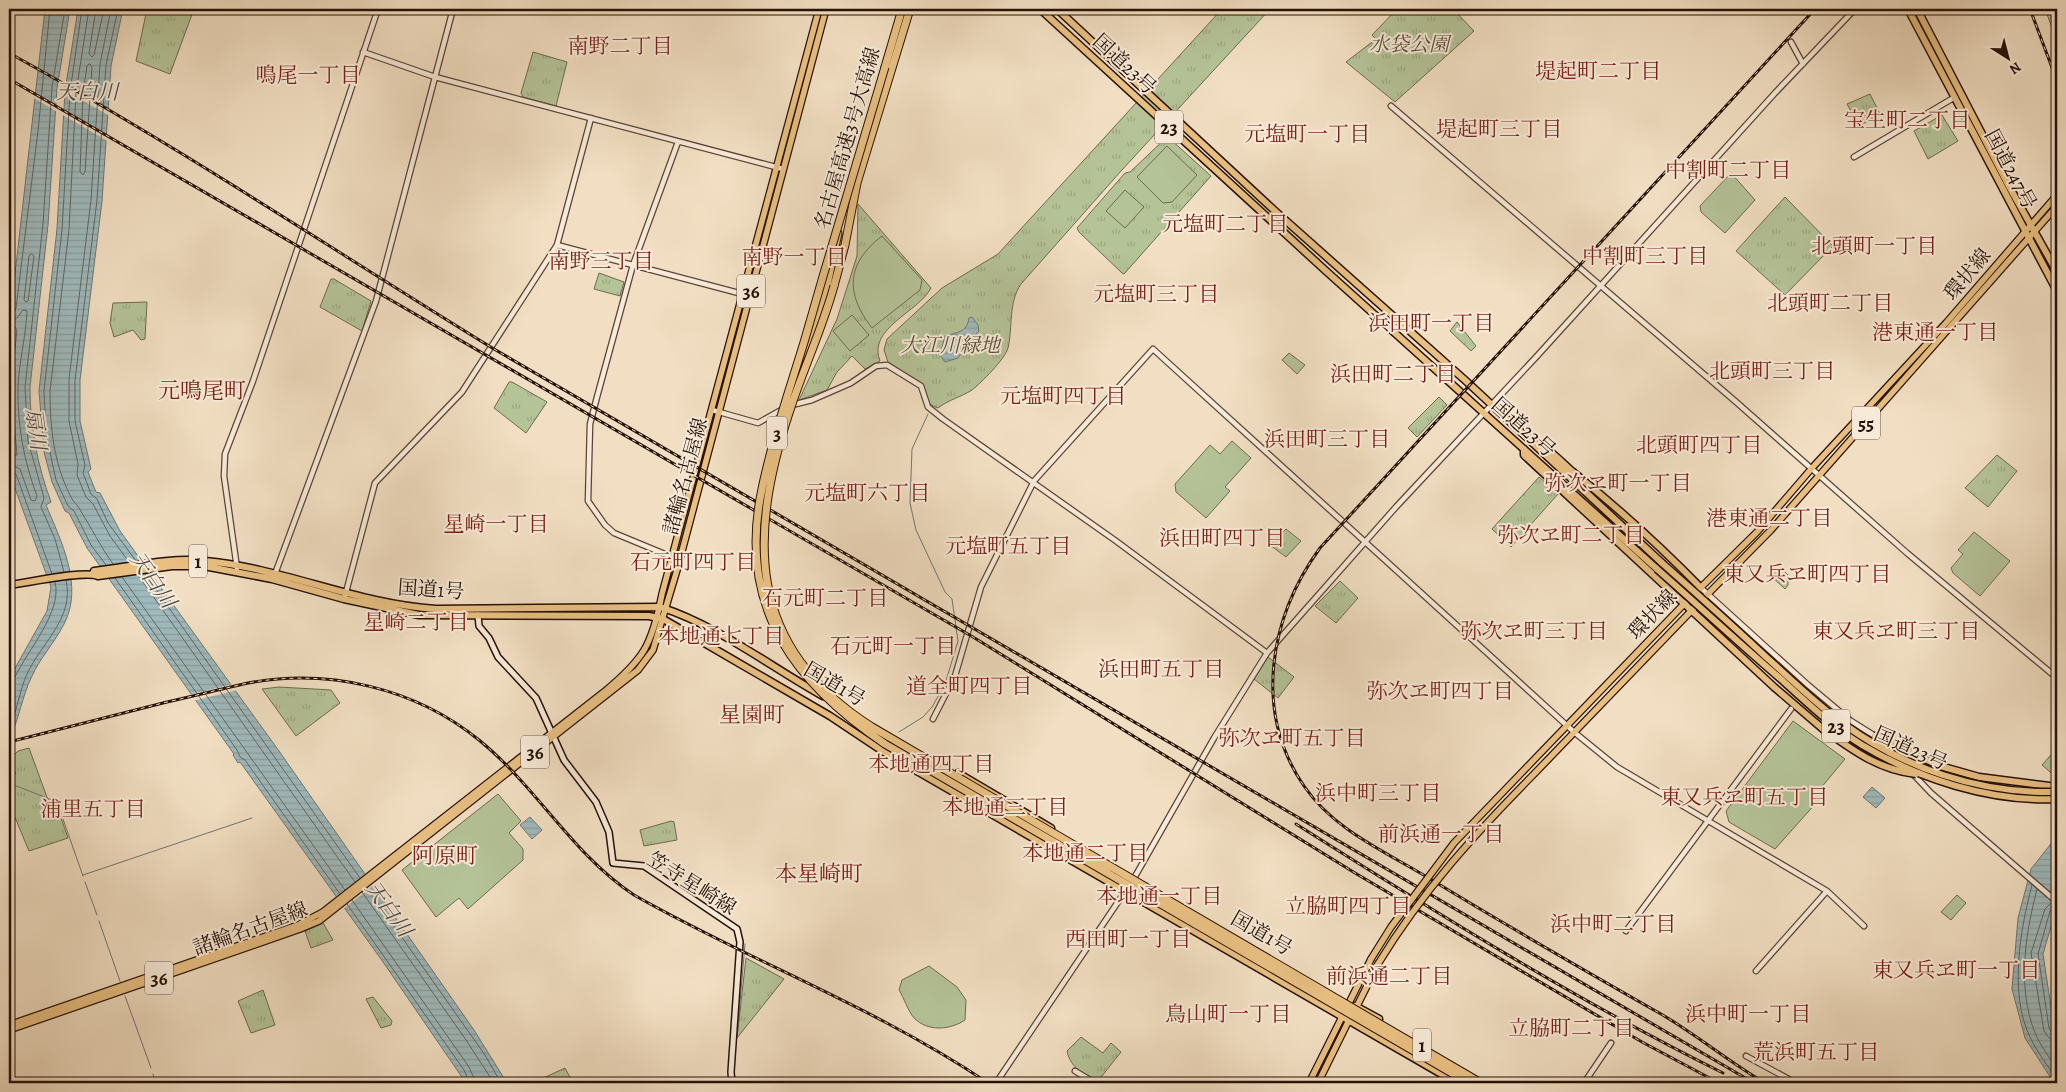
<svg xmlns="http://www.w3.org/2000/svg" width="2066" height="1092" font-family="Alegreya,'Noto Serif JP',serif">
<style>
.grass{fill:url(#grass-tufts);stroke:#6e6a50}
.forest{fill:url(#forest-firs);stroke:#6e6a50}
.pitch{fill:#b5c398;stroke:#6e6a50}
.water{fill:url(#water-rules);stroke:#6f7674}
.pier{fill:#f2dfc3}
.lines{fill:none;stroke-linecap:round;stroke-linejoin:round}
.shore{stroke:#626662;stroke-width:1}
.stream{stroke:#6f7674;stroke-width:1}
.tertiary-casing{stroke:#594436;stroke-width:7}
.secondary-casing{stroke:#261107;stroke-width:8}
.primary-casing{stroke:#261107;stroke-width:8}
.trunk-casing{stroke:#261107;stroke-width:9}
.motorway-casing{stroke:#261107;stroke-width:9}
.tertiary{stroke:#f7ead8;stroke-width:4.5}
.secondary{stroke:#f7ead8;stroke-width:5}
.primary{stroke:#e9c082;stroke-width:5.5}
.trunk{stroke:#e9c082;stroke-width:6}
.motorway{stroke:#e9c082;stroke-width:7}
.rail-casing{stroke:#261107;stroke-width:3}
.rail{stroke:#f7ead8;stroke-width:1;stroke-dasharray:4;stroke-linecap:butt}
.primary-bridge-casing{stroke:#261107;stroke-width:8;stroke-linecap:butt}
.trunk-bridge-casing{stroke:#261107;stroke-width:9;stroke-linecap:butt}
.motorway-bridge-casing{stroke:#261107;stroke-width:9;stroke-linecap:butt}
.primary-bridge{stroke:#e9c082;stroke-width:5.5}
.trunk-bridge{stroke:#e9c082;stroke-width:6}
.motorway-bridge{stroke:#e9c082;stroke-width:7}
.labels{text-anchor:middle;stroke-width:4;stroke-linejoin:round;paint-order:stroke}
.shield{fill:#f7ead8;stroke:#655246;stroke-width:1}
.shield-label{font-size:19px;font-weight:bold;fill:#261107}
.park-label{font-size:20px;font-style:italic;fill:#584f3a;stroke:#f7ead8}
.street-label{font-size:20px;fill:#261107;stroke:#f7ead8}
.neighbourhood-label{font-size:21px;fill:#7a1f14;stroke:#f7ead8}
.water-label{font-size:21px;font-style:italic;fill:#504c47;stroke:#f7ead8}
.quarter-label{font-size:22px;fill:#7a1f14;stroke:#f7ead8}
</style>
<defs>
<pattern id="grass-tufts" width="24" height="20" patternUnits="userSpaceOnUse" patternTransform="scale(1.25)"><rect width="24" height="20" fill="#b5c398"/><path d="M3 7l-1-3M5 7V3M7 7l1-3M15 17l-1-3M17 17v-4M19 17l1-3" fill="none" stroke="#9ca682"/></pattern>
<pattern id="forest-firs" width="22" height="20" patternUnits="userSpaceOnUse" patternTransform="scale(1.25)"><rect width="22" height="20" fill="#b5c398"/><path d="M5 1l3.5 6h-7zM16 11l3.5 6h-7z" fill="#9ca682"/></pattern>
<pattern id="water-rules" width="6" height="5" patternUnits="userSpaceOnUse" patternTransform="scale(1.25)"><rect width="6" height="5" fill="#9fbabd"/><path d="M0 2.5h6" fill="none" stroke="#899fa1"/></pattern>
</defs>
<rect width="100%" height="100%" fill="#f2dfc3"/>
<filter id="stains"><feTurbulence type="fractalNoise" baseFrequency=".004" numOctaves="4"/><feColorMatrix values="0 0 0 0 .2 0 0 0 0 .09 0 0 0 0 .02 0 0 0 .5 -.17"/></filter>
<radialGradient id="worn" r=".72"><stop offset=".6" stop-color="#630" stop-opacity="0"/><stop offset="1" stop-color="#630" stop-opacity=".3"/></radialGradient>
<path class="grass" d="M147,9H194L170,74L136,61Z
M1222,9H1270L1121,171L1021,284C1008,303 1013,327 1008,348C1005,359 981,383 972,390C961,397 948,400 938,408C926,405 925,395 923,384L888,362L884,350L887,339L942,288L998,254Z
M1397,9H1453L1474,31L1395,102L1346,62L1376,39L1372,35Z
M533,52L567,62L556,106L523,97L521,93Z
M1870,94L1880,114L1859,126L1847,104Z
M1942,115L1958,141L1928,159L1914,131Z
M1166,138H1169L1211,176L1124,274L1122,273L1079,232L1077,228L1125,173L1130,172Z
M1785,197L1833,246L1785,295L1736,251Z
M858,204L931,288C919,312 867,328 880,361L865,369L852,356L837,372L827,390L799,400L837,319L857,256Z
M599,273L624,282L620,296L594,289Z
M331,279H334L371,301L362,331L320,307Z
M147,302L145,339L141,340L133,330L114,337L110,323L113,303Z
M1457,322L1476,346L1471,351L1450,331Z
M1289,353L1305,365L1297,374L1282,360Z
M509,382H512L547,402L526,433L494,408Z
M1439,397L1447,405L1417,437L1408,428Z
M1997,455L2017,471L1988,507L1965,488Z
M1539,477L1558,494L1511,547L1492,529Z
M1286,529L1301,541L1286,557L1270,545Z
M1777,565L1788,575V585L1785,589L1770,575Z
M1340,581L1358,598L1336,623L1315,606Z
M1268,657L1294,677L1278,698L1254,679Z
M279,687L331,690L340,703L296,736L262,689Z
M29,748L48,800L56,803L68,838L29,851L9,803V774L12,777L16,773L9,764V760L18,751Z
M2057,748V778L2042,765Z
M671,821L674,822L677,840L644,846L640,830Z
M323,923L333,940L311,948L305,931Z
M746,958L784,979L737,1038Z
M263,990L275,1025L251,1033L238,1001Z
M373,997L392,1021L391,1025L381,1028L366,999Z
M1081,1037L1103,1053L1111,1043L1121,1052L1098,1081C1083,1073 1071,1069 1067,1051Z
M565,1068L573,1083L535,1082Z"/>
<path class="forest" d="M2045,9H2057V41Z"/>
<path class="pitch" d="M1167,146L1197,175L1172,202L1163,203L1137,177Z
M1731,173L1755,200L1725,233L1701,212L1700,206Z
M1125,190L1144,207L1125,228L1106,211Z
M882,236L922,280L920,290L872,328C845,293 846,264 882,236Z
M852,315L869,335L850,351L833,331Z
M1232,441L1251,458L1225,487L1230,491L1206,518L1176,492L1175,484L1210,445L1220,454Z
M1974,532L2010,561L1980,596L1953,573L1951,568L1963,554L1958,550Z
M1793,721L1845,759L1820,789L1825,793L1775,849L1729,822L1726,811Z
M498,794L521,821L509,833L523,849V860L468,909L459,898L436,917L402,870Z
M1957,895L1966,903L1951,920L1941,912Z
M929,966L957,987L966,1000L965,1020C950,1030 928,1032 914,1018C908,1011 904,998 899,990L902,980Z"/>
<path class="water" d="M45,9H70L57,88L48,225L30,387C30,427 37,464 51,502L46,505C61,541 84,586 64,624C55,642 40,658 32,676C22,696 19,720 9,740V679L47,611L51,587L12,480L9,465V327Z
M78,9H123L111,66L102,201L80,380V421L91,469L88,472L96,492L100,493L120,531L279,751L474,1030L507,1083H466L383,962L240,762L238,763L233,755L234,754L87,548L69,513L65,511L52,482L44,452L39,391L57,229L65,91Z
M972,317L978,325L979,331L974,336L962,338L959,344L962,352L958,358L945,362L940,355L945,336C957,332 967,333 969,318Z
M1872,787L1885,798L1876,808L1863,797Z
M530,817L542,830L532,839L520,825Z
M2057,836V906L2043,954L2054,1027L2057,1032V1083H2054L2025,1038L2012,989L2018,918L2031,869Z"/>
<path class="pier" d="M63,83L111,111L110,116L62,89Z
M33,92L59,107V113L32,97Z
M62,108L109,136V142L61,114Z
M233,684L238,690L192,701L188,695Z
M366,873L374,885L342,910L334,898Z"/>
<g class="lines">
<path class="shore" d="M82,9L70,92L62,230L44,391L46,434L56,480L68,506L74,511L91,545L106,565
M89,9L76,92L69,230L50,391C50,428 54,466 72,499C74,503 77,504 79,508C91,527 100,546 113,564
M96,9L89,54L92,57L94,55L104,9
M111,9L100,64L91,200L69,379V421L78,464L77,475L86,497L93,504L110,536L129,562
M118,9L106,65L97,200L75,380V421L85,465L83,473L91,494L97,499L108,523L136,561
M90,64L92,67L85,172L83,175L80,172L83,93L87,66Z
M32,254L34,256L28,301L26,302L24,300L29,256Z
M9,314L14,313L16,308L38,131L50,9
M9,320L17,318L23,310L27,311C26,336 19,362 18,387C17,424 24,462 37,496L35,501L31,500L20,469L9,464
M9,328L15,327L17,330L11,387L17,455L9,457
M9,470L16,474L52,574
M64,572L55,539L41,507L44,498L28,441L25,387L43,224L52,87L65,9
M145,574L360,878
M138,575L355,882
M122,577L345,890
M115,578L237,750L240,757L245,760L340,894
M9,680L15,677C27,651 63,611 55,582
M9,729C17,712 19,692 27,674C41,643 75,618 66,580
M2032,885C2020,930 2009,994 2030,1037C2037,1052 2048,1066 2057,1080
M367,888L485,1055L501,1083
M2037,889C2025,936 2017,987 2035,1033C2040,1045 2050,1058 2057,1069
M362,892L464,1037L494,1083
M352,900L469,1067L476,1083
M2052,902L2045,909L2031,953L2044,1031L2049,1038L2057,1040
M347,904L464,1070L470,1083
M2057,908L2050,911L2038,954L2049,1028L2052,1033L2057,1034"/>
<path class="stream" d="M899,732L923,717L932,707L945,684L958,641L952,599L945,592L916,530L910,503L912,449L928,414
M9,783L57,802L83,876
M83,875L252,818
M85,882L97,915
M99,921L120,981
M125,996L151,1068
M737,1038L745,944
M153,1074L156,1083"/>
<defs>
<path id="tertiary" d="M1791,42L1803,64
M363,52L435,77L783,169
M1391,106L1735,401L1907,553L2057,678
M1854,157L1955,97
M557,245L750,296
M792,405L812,400L851,383L876,366L887,365L921,386L928,407L943,419L1116,541L1267,653
M712,410L758,423L783,409
M672,557L614,533L605,525L588,501L590,424L597,397L633,265L678,142
M237,568L224,476L225,454L253,381L378,9
M275,574L376,301L453,9
M1701,588L1808,685L1851,721L1875,736L1889,750
M345,596L375,483L462,392L557,245L591,118
M933,719L955,676L981,587L1034,481L1153,349L1574,732L1617,767L1827,891L1864,926
M1912,773L1931,793L2057,902
M1133,880L1214,738L1267,653L1396,507L1538,355L1775,93L1855,9
M1626,931L1791,709
M1756,971L1827,891
M1746,1056L1796,1083
M1075,1071L1095,1083
M996,1083L1126,890
M1584,1083L1611,1043"/>
<path id="secondary" d="M478,615L479,626L489,638L498,657L536,698L564,760L596,802L609,832L613,863L644,866L737,929L740,942L731,1072L732,1083"/>
<path id="primary" d="M1700,602L1771,530L2057,206
M1527,767L1685,603L1757,532L1812,468L1946,323L2057,195
M1535,773L1694,608
M1355,1010L1378,964
M9,1025L298,925L323,912L604,692C644,659 652,645 662,594L819,9
M9,1030L300,929L319,921L638,670L653,650L677,570L826,9
M1309,1083L1371,959
M1318,1083L1350,1018"/>
<path id="trunk" d="M1040,9L1326,271L1657,569
M1057,9L1275,211L1466,381L1662,563
M1908,9L2057,291
M1917,9L2010,188L2057,272
M1533,443C1549,447 1561,462 1573,472C1618,508 1661,547 1701,588
M1524,449V455L1774,687L1823,729
M93,574L94,571C130,567 168,557 205,561C283,568 357,604 436,609L660,607C717,625 771,667 823,696
M9,585C27,583 84,570 98,576L172,566H204L272,579L344,599L419,615L649,616L663,619L830,716L884,752L1457,1083
M1875,736L1940,766L1979,777L2057,787
M958,773L1051,828
M1355,1006L1379,1019"/>
<path id="motorway" d="M885,67L902,9
M834,286L845,245L857,183L910,9
M805,361L827,285L838,233
M1046,834L1074,850"/>
</defs>
<use href="#tertiary" class="tertiary-casing"/>
<use href="#secondary" class="secondary-casing"/>
<use href="#primary" class="primary-casing"/>
<use href="#trunk" class="trunk-casing"/>
<use href="#motorway" class="motorway-casing"/>
<use href="#tertiary" class="tertiary"/>
<use href="#secondary" class="secondary"/>
<use href="#primary" class="primary"/>
<use href="#trunk" class="trunk"/>
<use href="#motorway" class="motorway"/>
<defs>
<path id="rail" d="M2030,9L2057,81
M9,53C175,144 333,250 494,349L1754,1083
M9,79L973,637L1355,873L1642,1042L1719,1083
M9,742C62,729 114,715 167,702C194,696 221,689 248,683C329,668 415,688 479,740C537,787 572,854 634,895C750,961 877,1008 988,1083
M1296,824C1435,912 1576,1000 1723,1073
M1765,1083C1729,1062 1697,1035 1661,1014C1582,969 1504,924 1427,877C1384,851 1333,829 1304,786C1253,712 1269,618 1320,548L1815,9"/>
</defs>
<use href="#rail" class="rail-casing"/>
<use href="#rail" class="rail"/>
<defs>
<path id="primary-bridge" d="M1371,959L1391,927L1454,843L1527,767
M1378,964C1423,890 1475,834 1535,773"/>
<path id="trunk-bridge" d="M1662,563C1697,594 1732,625 1766,657C1791,679 1814,702 1841,722C1903,768 1979,794 2057,792
M1657,569C1699,606 1740,644 1782,680C1807,703 1833,727 1862,745C1919,779 1990,802 2057,799
M1823,729C1852,750 1879,770 1916,774"/>
<path id="motorway-bridge" d="M885,67C858,157 831,248 805,339C789,392 770,445 760,499C740,611 797,685 885,744L1469,1083
M834,286C823,326 806,363 793,401C748,532 743,645 872,727L1481,1083
M1074,850L1107,869"/>
</defs>
<use href="#primary-bridge" class="primary-bridge-casing"/>
<use href="#trunk-bridge" class="trunk-bridge-casing"/>
<use href="#motorway-bridge" class="motorway-bridge-casing"/>
<use href="#primary-bridge" class="primary-bridge"/>
<use href="#trunk-bridge" class="trunk-bridge"/>
<use href="#motorway-bridge" class="motorway-bridge"/>
</g>
<g class="labels">
<g class="shield">
<rect x="1155" y="110.5" width="28" height="33" rx="4"/>
<rect x="737" y="274.5" width="28" height="33" rx="4"/>
<rect x="1852" y="406.5" width="28" height="33" rx="4"/>
<rect x="767" y="416.5" width="20" height="33" rx="4"/>
<rect x="189" y="544.5" width="18" height="33" rx="4"/>
<rect x="1822" y="709.5" width="28" height="33" rx="4"/>
<rect x="521" y="735.5" width="28" height="33" rx="4"/>
<rect x="145" y="961.5" width="28" height="33" rx="4"/>
<rect x="1413" y="1028.5" width="18" height="33" rx="4"/>
</g>
<g class="shield-label">
<text x="1169" y="134">23</text>
<text x="751" y="298">36</text>
<text x="1866" y="430">55</text>
<text x="777" y="440">3</text>
<text x="198" y="568">1</text>
<text x="1836" y="733">23</text>
<text x="535" y="759">36</text>
<text x="159" y="985">36</text>
<text x="1422" y="1052">1</text>
</g>
<g class="park-label">
<text x="1409" y="51">水袋公園</text>
<text x="950" y="352">大江川緑地</text>
</g>
<g class="street-label">
<text transform="translate(1125 64) rotate(43)" y="7">国道23号</text>
<text transform="translate(847 138) rotate(-74)" y="7">名古屋高速3号大高線</text>
<text transform="translate(2011 169) rotate(62)" y="7">国道247号</text>
<text transform="translate(1967 274) rotate(-50)" y="7">環状線</text>
<text transform="translate(1524 427) rotate(42)" y="7">国道23号</text>
<text transform="translate(685 476) rotate(-75)" y="7">諸輪名古屋線</text>
<text transform="translate(431 589) rotate(4)" y="7">国道1号</text>
<text transform="translate(1652 614) rotate(-46)" y="7">環状線</text>
<text transform="translate(835 684) rotate(30)" y="7">国道1号</text>
<text transform="translate(1911 748) rotate(24)" y="7">国道23号</text>
<text transform="translate(692 883) rotate(32)" y="7">笠寺星崎線</text>
<text transform="translate(250 928) rotate(-20)" y="7">諸輪名古屋線</text>
<text transform="translate(1262 933) rotate(30)" y="7">国道1号</text>
</g>
<g class="neighbourhood-label">
<text x="620" y="53">南野二丁目</text>
<text x="1598" y="78">堤起町二丁目</text>
<text x="308" y="82">鳴尾一丁目</text>
<text x="1907" y="127">宝生町二丁目</text>
<text x="1499" y="136">堤起町三丁目</text>
<text x="1307" y="141">元塩町一丁目</text>
<text x="1728" y="177">中割町二丁目</text>
<text x="1225" y="231">元塩町二丁目</text>
<text x="1874" y="253">北頭町一丁目</text>
<text x="1645" y="263">中割町三丁目</text>
<text x="794" y="264">南野一丁目</text>
<text x="601" y="268">南野三丁目</text>
<text x="1156" y="301">元塩町三丁目</text>
<text x="1830" y="310">北頭町二丁目</text>
<text x="1431" y="330">浜田町一丁目</text>
<text x="1935" y="339">港東通一丁目</text>
<text x="1772" y="378">北頭町三丁目</text>
<text x="1393" y="381">浜田町二丁目</text>
<text x="1063" y="403">元塩町四丁目</text>
<text x="1327" y="446">浜田町三丁目</text>
<text x="1699" y="452">北頭町四丁目</text>
<text x="1618" y="490">弥次ヱ町一丁目</text>
<text x="867" y="500">元塩町六丁目</text>
<text x="1769" y="525">港東通二丁目</text>
<text x="496" y="531">星崎一丁目</text>
<text x="1571" y="542">弥次ヱ町二丁目</text>
<text x="1222" y="545">浜田町四丁目</text>
<text x="1008" y="553">元塩町五丁目</text>
<text x="693" y="569">石元町四丁目</text>
<text x="1807" y="581">東又兵ヱ町四丁目</text>
<text x="825" y="605">石元町二丁目</text>
<text x="416" y="629">星崎二丁目</text>
<text x="1534" y="638">弥次ヱ町三丁目</text>
<text x="1896" y="638">東又兵ヱ町三丁目</text>
<text x="721" y="643">本地通七丁目</text>
<text x="893" y="653">石元町一丁目</text>
<text x="1161" y="676">浜田町五丁目</text>
<text x="969" y="693">道全町四丁目</text>
<text x="1440" y="698">弥次ヱ町四丁目</text>
<text x="1292" y="745">弥次ヱ町五丁目</text>
<text x="931" y="771">本地通四丁目</text>
<text x="1378" y="800">浜中町三丁目</text>
<text x="1744" y="804">東又兵ヱ町五丁目</text>
<text x="1005" y="814">本地通三丁目</text>
<text x="93" y="816">浦里五丁目</text>
<text x="1441" y="841">前浜通一丁目</text>
<text x="1085" y="860">本地通二丁目</text>
<text x="1159" y="903">本地通一丁目</text>
<text x="1348" y="913">立脇町四丁目</text>
<text x="1613" y="931">浜中町二丁目</text>
<text x="1128" y="946">西田町一丁目</text>
<text x="1956" y="977">東又兵ヱ町一丁目</text>
<text x="1389" y="983">前浜通二丁目</text>
<text x="1228" y="1021">鳥山町一丁目</text>
<text x="1748" y="1021">浜中町一丁目</text>
<text x="1571" y="1035">立脇町二丁目</text>
<text x="1816" y="1059">荒浜町五丁目</text>
</g>
<g class="water-label">
<text x="87" y="99">天白川</text>
<text transform="translate(36 429) rotate(82)" y="7">扇川</text>
<text transform="translate(153 580) rotate(55)" y="7">天白川</text>
<text transform="translate(389 909) rotate(54)" y="7">天白川</text>
</g>
<g class="quarter-label">
<text x="202" y="398">元鳴尾町</text>
<text x="752" y="722">星園町</text>
<text x="445" y="863">阿原町</text>
<text x="819" y="881">本星崎町</text>
</g>
</g>
<rect width="2066" height="1092" fill="none" stroke="#f2dfc3" stroke-width="30"/>
<rect x="10" y="10" width="2046" height="1072" fill="none" stroke="#261107" stroke-width="2.5"/>
<rect x="15" y="15" width="2036" height="1062" fill="none" stroke="#261107"/>
<g transform="translate(2008 58) rotate(144)" stroke="#f7ead8" stroke-width="4" paint-order="stroke">
<path d="M0-4L9 19L0 12L-9 19Z" fill="#261107"/>
<text y="-8" font-size="14" font-weight="bold" text-anchor="middle" fill="#261107">N</text>
</g>
<rect width="100%" height="100%" filter="url(#stains)"/>
<rect width="100%" height="100%" fill="url(#worn)"/>
</svg>
